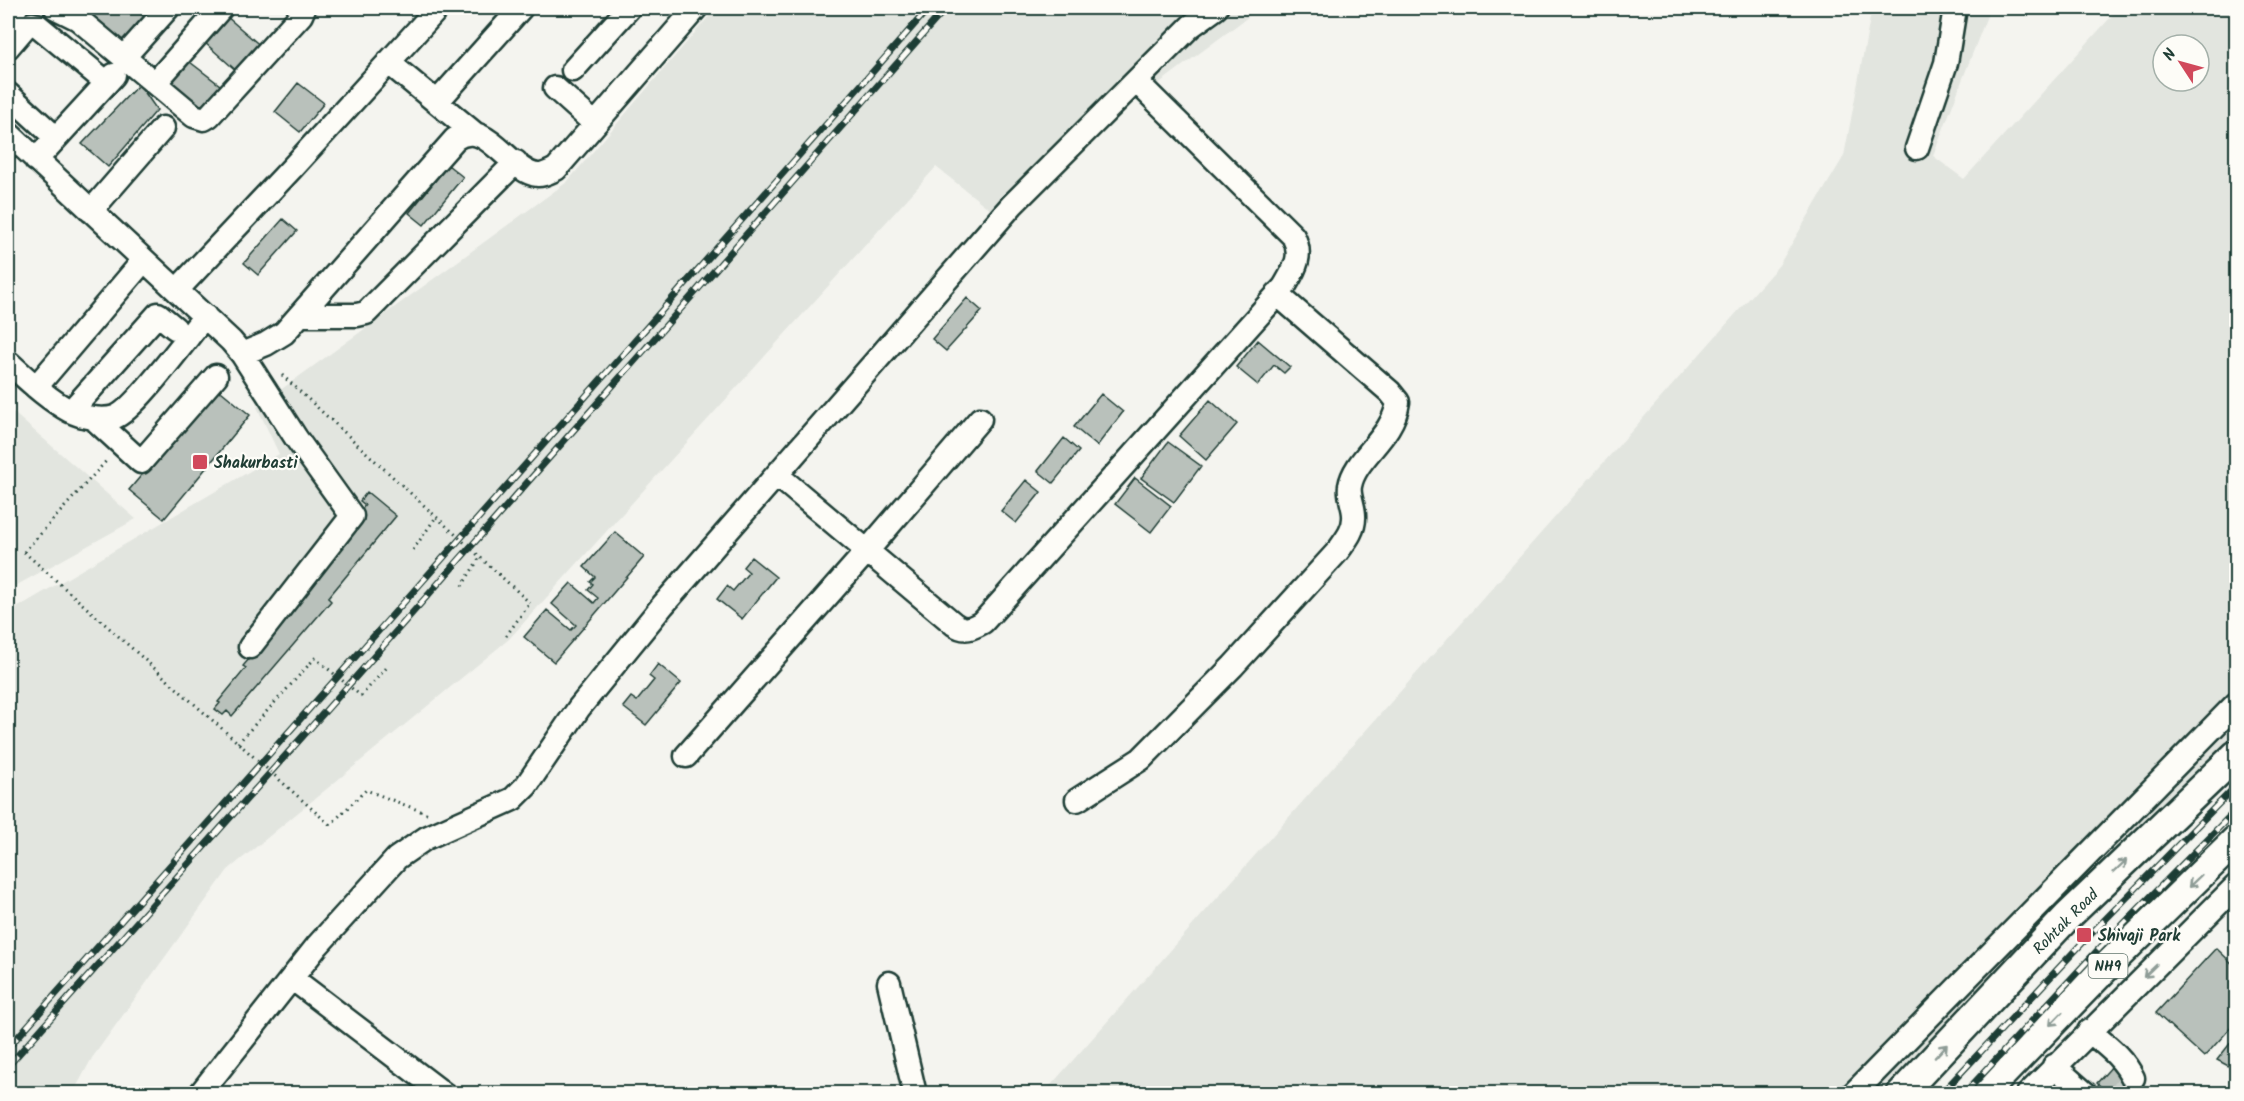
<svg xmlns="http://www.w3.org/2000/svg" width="2244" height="1101" font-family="Kalam,sans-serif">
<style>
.built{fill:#e2e5df;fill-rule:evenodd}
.building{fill:#b9c1bb;stroke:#1f3d34;stroke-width:1.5}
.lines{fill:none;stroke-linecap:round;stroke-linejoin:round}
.minor-tunnel{stroke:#c9cfca;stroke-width:22;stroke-dasharray:22 11;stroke-linecap:butt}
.minor-casing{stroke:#1f3d34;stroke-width:27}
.major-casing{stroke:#1f3d34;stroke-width:33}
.path{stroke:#1f3d34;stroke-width:3;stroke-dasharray:1.5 4.5;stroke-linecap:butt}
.minor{stroke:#fdfcf7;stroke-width:22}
.major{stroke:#fdfcf7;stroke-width:28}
.rail-casing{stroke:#1f3d34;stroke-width:7}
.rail{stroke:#fdfcf7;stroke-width:4.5;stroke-dasharray:14;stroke-linecap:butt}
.path-bridge{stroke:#1f3d34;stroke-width:3;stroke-dasharray:1.5 4.5;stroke-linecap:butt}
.oneway{stroke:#8e9c96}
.poi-dot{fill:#d1495b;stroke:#fdfcf7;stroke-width:2}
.labels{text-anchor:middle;stroke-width:4.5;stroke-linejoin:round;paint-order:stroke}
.shield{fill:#fdfcf7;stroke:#62766e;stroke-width:1.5}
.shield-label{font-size:15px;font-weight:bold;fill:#1f3d34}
.poi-label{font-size:16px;font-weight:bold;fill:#1f3d34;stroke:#fdfcf7;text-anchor:start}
.street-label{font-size:16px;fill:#1f3d34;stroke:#fdfcf7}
</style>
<rect width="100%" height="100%" fill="#f4f4ef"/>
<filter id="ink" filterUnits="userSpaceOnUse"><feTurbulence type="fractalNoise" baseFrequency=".0167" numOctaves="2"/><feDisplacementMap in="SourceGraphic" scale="12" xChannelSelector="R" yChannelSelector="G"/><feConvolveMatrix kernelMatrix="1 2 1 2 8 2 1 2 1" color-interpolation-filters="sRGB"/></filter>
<g filter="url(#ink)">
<path class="built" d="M716,8H1260L1126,108L1010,225L936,167L509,639L228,870L92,1058L73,1093H8V613L279,454L257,407L567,182Z
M1872,8H1990L1933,156L1964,179L2119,8H2236V740L1886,1093L1043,1094L1779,265L1844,156ZM2163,45H2199V81H2163Z
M8,408L136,519L8,590Z"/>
<path class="building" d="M96,8H133L147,19L125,45L89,15Z
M226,16L263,48L240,74L204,42Z
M186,59L225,89L206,114L167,83Z
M298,83L324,103L300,132L275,112Z
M139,84L157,110L108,167L82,144Z
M448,165L463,177L424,225L409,213Z
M283,219L297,231L258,275L244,263Z
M967,298L982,311L946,351L932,339Z
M1258,340L1290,367L1284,373L1274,365L1258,385L1236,367Z
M216,387L250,415L164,519L129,490Z
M1101,394L1123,412L1097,446L1074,427Z
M1210,400L1237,424L1206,460L1179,436Z
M1064,438L1079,451L1053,483L1038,471Z
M1168,442L1201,466L1174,502L1141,478Z
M1135,478L1171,506L1151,532L1115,504Z
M1026,480L1041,492L1016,523L1001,511Z
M367,492L396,516L328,598L331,601L232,716L227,711L223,715L215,709L220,703L218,702L246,668L243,666L328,566L324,563L365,505L360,501Z
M615,532L644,557L554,662L524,637L547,610L571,630L576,625L552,604L571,583L594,603L598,598L588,590L593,584L590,582L595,577L584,567Z
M751,557L776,577L742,619L717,599L727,586L733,591L749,572L743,567Z
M658,664L681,683L646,725L623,707L631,697L637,701L654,680L649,676Z
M2216,948L2236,967V1022L2204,1057L2156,1013Z
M2236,1036V1070L2217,1060Z
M2114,1064L2145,1094H2108L2097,1083Z"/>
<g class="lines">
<path class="minor-tunnel" d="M2119,1094L2133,1078"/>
<defs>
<path id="minor" d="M56,8L78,19L194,116L204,119L209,116L301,15L304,8
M8,17L16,8
M8,47L26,26L32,24L37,25L106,82
M125,56L168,8
M388,62L474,133
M573,70L629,8
M155,83L221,8
M555,88L595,124
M8,94L56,138
M437,102L521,8
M8,133L231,341L242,354L296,438L352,516L250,647
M1917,148L1946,63L1955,8
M36,160L114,75
M91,211L163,128
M177,290L292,168L438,8
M300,315H357L366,313L516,162
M242,354L266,344L284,333L455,139C486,116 510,173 538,175C545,175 551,171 556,169L696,8
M8,362C27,379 47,399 70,411C82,417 101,421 115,417C135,410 188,336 205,316
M36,387L144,260
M71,411L158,314L175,328
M93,418L141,462L216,376
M777,475L954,624C965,632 972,628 983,622L1284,287C1294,270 1304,256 1293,236L1136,81
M686,756L867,551L980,419
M1077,800L1141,759L1233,666L1338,551C1345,541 1354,531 1354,518C1355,508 1348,496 1350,486C1355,457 1393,438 1398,402L1390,392L1277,294
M293,979L444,1094
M889,983L915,1094
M2089,1031C2107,1046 2123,1057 2133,1078
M2054,1066L2086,1094
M200,1094L317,946L397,858L426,838L513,799L526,786L579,708L663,605L1012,205L1191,26L1216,8
M1853,1094L2236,704
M2028,1094L2236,886"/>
<path id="major" d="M1901,1094L2068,916L2236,755
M1983,1094L2107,966L2236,840"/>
</defs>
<use href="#minor" class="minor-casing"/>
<use href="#major" class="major-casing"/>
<path class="path" d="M413,550L436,517
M24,552L108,459
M462,586L480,557
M506,636L530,603
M361,696L389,665
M330,825L366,790L431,815"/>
<use href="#minor" class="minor"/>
<use href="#major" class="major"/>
<defs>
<path id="rail" d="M8,1048L405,601L929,8
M8,1066L354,679L946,8
M1941,1094L2086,939L2236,786
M1964,1094L2098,950L2236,810"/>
</defs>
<use href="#rail" class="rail-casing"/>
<use href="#rail" class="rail"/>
<path class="path-bridge" d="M282,375L530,603
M24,552L330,825
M238,743L315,658L361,696"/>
</g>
<defs><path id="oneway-shaft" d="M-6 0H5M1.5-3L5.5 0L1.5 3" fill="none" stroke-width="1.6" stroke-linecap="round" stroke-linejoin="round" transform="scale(1.5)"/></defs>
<g class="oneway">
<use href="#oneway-shaft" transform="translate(2120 866) rotate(-44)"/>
<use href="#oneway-shaft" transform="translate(2195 881) rotate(136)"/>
<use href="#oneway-shaft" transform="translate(2150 971) rotate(136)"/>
<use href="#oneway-shaft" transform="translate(2056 1019) rotate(134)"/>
<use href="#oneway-shaft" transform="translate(1941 1051) rotate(-47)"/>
</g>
</g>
<g class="poi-dot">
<rect x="192" y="454" width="16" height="16" rx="3"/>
<rect x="2076" y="927" width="16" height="16" rx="3"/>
</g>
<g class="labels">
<rect class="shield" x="2088.5" y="954" width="39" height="24" rx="4.5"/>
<g class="shield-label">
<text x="2108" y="971">NH9</text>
</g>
<g class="poi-label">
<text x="214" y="468">Shakurbasti</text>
<text x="2098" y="941">Shivaji Park</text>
</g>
<g class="street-label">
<text transform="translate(2065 921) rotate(-45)" y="6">Rohtak Road</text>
</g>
</g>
<rect width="2244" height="1101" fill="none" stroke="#fdfcf7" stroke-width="30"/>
<rect x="15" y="15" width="2214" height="1071" fill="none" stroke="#1f3d34" stroke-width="2" filter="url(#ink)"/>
<g transform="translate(2181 63) rotate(306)"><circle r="28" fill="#fdfcf7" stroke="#a4b0a9" stroke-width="1.5"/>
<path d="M0-4.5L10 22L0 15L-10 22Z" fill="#d1495b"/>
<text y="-9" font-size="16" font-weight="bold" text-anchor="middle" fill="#1f3d34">N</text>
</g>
</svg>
